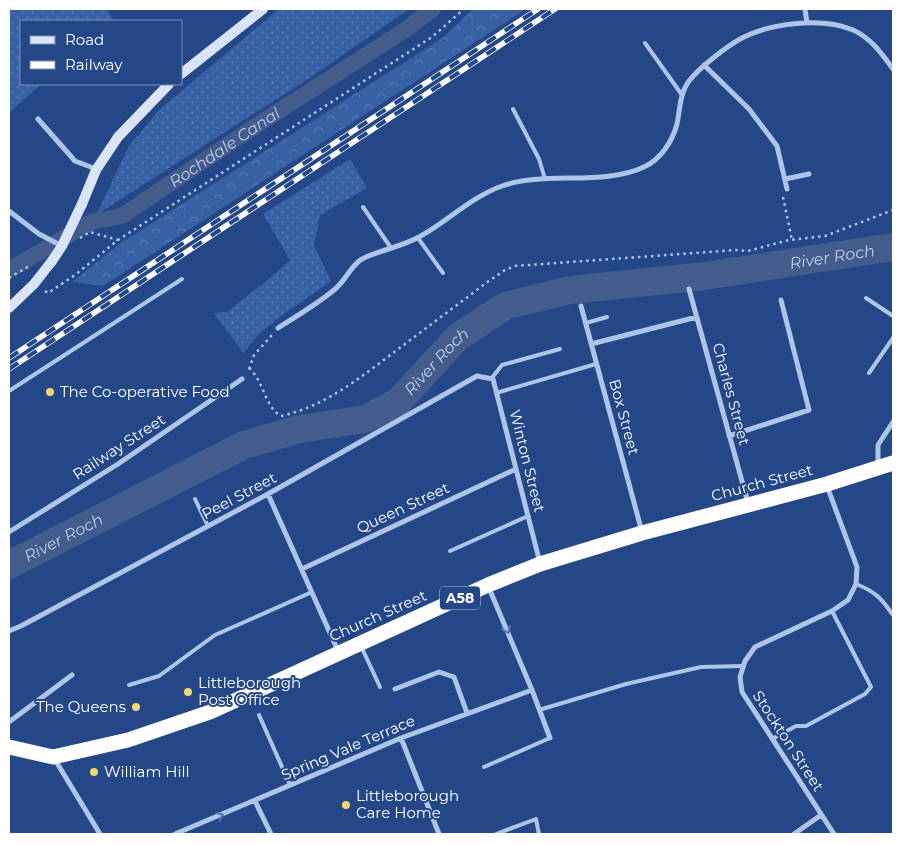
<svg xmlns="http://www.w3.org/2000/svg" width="902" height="843" font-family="Montserrat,sans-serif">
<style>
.grass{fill:url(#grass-dots)}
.forest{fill:url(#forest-crowns)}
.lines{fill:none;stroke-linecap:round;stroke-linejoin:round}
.canal{stroke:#435c8b;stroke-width:16}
.river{stroke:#435c8b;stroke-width:28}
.path{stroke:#afc4e9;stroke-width:2.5;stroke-dasharray:2.5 4;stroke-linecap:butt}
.lane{stroke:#afc4e9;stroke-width:4}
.street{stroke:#afc4e9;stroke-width:5}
.secondary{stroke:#dae4f7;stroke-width:10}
.highway{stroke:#fff;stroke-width:15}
.rail-casing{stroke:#fff;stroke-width:5.5}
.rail{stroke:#244787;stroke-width:4;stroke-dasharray:11;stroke-linecap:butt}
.secondary-bridge{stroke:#dae4f7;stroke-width:10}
.oneway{stroke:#5573a9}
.poi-dot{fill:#f3d973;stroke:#244787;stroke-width:2}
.labels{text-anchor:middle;stroke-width:4;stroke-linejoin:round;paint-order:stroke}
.shield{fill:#244787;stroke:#bdc8db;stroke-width:1}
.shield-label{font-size:14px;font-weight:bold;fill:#fff}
.poi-label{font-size:15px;fill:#fff;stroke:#244787;text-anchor:start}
.street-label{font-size:15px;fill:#fff;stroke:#244787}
.water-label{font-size:16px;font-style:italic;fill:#bbcff0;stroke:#244787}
</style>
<defs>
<pattern id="grass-dots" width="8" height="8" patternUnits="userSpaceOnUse" patternTransform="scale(1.25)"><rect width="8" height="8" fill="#3860a4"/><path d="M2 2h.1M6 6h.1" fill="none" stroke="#5678b2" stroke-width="1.8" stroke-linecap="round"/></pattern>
<pattern id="forest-crowns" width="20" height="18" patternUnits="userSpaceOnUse" patternTransform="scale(1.25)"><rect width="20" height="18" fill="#3860a4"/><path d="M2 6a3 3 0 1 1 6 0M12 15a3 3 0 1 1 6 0" fill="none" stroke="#5678b2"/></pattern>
</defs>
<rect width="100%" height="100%" fill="#244787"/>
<path class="grass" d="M9,9H106L113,19L110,21H21V84H41L9,113Z
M279,9H409L308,79L96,215L129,146L159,110Z
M350,159L367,188L320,215L314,245L331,281L277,319L258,335L243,353L214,313L227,312L270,278L290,260L263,214Z"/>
<path class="forest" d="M473,9H526L103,286L72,282L121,243L444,37Z"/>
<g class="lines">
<path class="canal" id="s1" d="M9,270L91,222L122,216L260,123L405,30L433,9"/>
<path class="river" id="s2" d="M9,565L244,445L300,429L365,419L398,402L458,337L505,306L570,290L705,276L893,247"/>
<path class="path" d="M783,197L792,240
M80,238L90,232L118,240
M9,278L31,265
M45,291L48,293L75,275L118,240L432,37L464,9
M249,368C264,381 264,406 281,416C326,406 361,377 397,350C426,328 456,306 486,283L505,270L515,266L736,250L748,251L789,240L825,236L893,210
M249,369L254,355L272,335"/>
<path class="lane" d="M645,43L682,95
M513,109L539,159L545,179
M363,207L391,248
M418,238L443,273
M866,298L893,316
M586,323L607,317
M869,373L893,338
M491,379L502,365L560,349
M9,391L182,279
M496,393L596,364
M195,499L208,526
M450,551L528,516
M856,584C876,592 881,598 893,615
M361,646L380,687
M129,685L159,676L215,635L312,592
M539,710L626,684L701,667L743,666
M259,715L290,785
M772,739L796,726H806L865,694L871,687L832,611
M484,767L550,738
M496,834L536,819L539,834"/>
<path class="street" d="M805,9L807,23
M704,65L749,109L777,146L787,189
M38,119L75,161L96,169
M785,179L809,174
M9,211L39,234L62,246
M689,289L748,503
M581,306L642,532
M278,328C297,316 317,304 334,290C345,282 351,265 362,259C380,250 401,247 419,237C447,222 471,197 502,186C544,171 604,186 644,167C661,159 672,142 677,124C680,109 680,93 689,81C700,67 727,46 742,38C771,23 822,17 853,30C871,38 882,54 893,69
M591,344L697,317
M729,436L809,410L781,300
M878,467V445L893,422
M827,486L857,567L856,584L848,600L832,611L755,647L745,661L740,677L742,692L834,834
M268,494L338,651
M9,532L118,464L242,379
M302,569L516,469
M489,588L532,690L550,738
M9,631L21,626L268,494L477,376L493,379L540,563
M395,689L439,672L454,677L467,713
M9,722L72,675
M401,738L439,834
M54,758L100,834
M255,801L271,834
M175,834L401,738L532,690
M794,834L821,815"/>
<path class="secondary" d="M181,74L263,9
M82,204L96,170L118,137L169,84
M9,308L34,284L52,261"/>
<path class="highway" d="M9,747L53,757L128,740L210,712L488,585L540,564L642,533L827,484L893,463"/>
<defs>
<path id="rail" d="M9,358L538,9
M9,369L555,9"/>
</defs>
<use href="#rail" class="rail-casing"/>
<use href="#rail" class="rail"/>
<path class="secondary-bridge" d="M52,261L62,246L82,204"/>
</g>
<defs><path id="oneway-chevron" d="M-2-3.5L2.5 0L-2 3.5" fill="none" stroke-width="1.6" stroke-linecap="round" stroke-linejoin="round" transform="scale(1.25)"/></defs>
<g class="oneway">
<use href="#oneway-chevron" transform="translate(507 630) rotate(67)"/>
<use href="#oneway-chevron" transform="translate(220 816) rotate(-22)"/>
</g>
<g class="poi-dot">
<circle cx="50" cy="392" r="5"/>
<circle cx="188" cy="692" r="5"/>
<circle cx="136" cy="707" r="5"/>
<circle cx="94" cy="772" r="5"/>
<circle cx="346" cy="805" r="5"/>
</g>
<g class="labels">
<rect class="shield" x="440" y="586.5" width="40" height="23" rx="4"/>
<g class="shield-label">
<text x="460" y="603">A58</text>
</g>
<g class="poi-label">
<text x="60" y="397">The Co-operative Food</text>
<text x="198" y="688">Littleborough<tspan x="198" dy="17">Post Office</tspan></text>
<text x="126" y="712" text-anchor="end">The Queens</text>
<text x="104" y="777">William Hill</text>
<text x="356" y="801">Littleborough<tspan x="356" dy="17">Care Home</tspan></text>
</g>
<g class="street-label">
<text transform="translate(731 394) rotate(75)" y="5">Charles Street</text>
<text transform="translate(624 417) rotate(75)" y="5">Box Street</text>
<text transform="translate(119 447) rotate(-33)" y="5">Railway Street</text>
<text transform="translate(527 461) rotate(76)" y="5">Winton Street</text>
<text transform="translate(762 483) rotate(-15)" y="5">Church Street</text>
<text transform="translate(239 496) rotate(-28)" y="5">Peel Street</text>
<text transform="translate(403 508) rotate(-25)" y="5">Queen Street</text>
<text transform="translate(378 616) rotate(-24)" y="5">Church Street</text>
<text transform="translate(788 741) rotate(57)" y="5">Stockton Street</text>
<text transform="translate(348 748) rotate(-23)" y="5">Spring Vale Terrace</text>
</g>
<g class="water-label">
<text dy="6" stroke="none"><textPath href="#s1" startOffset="250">Rochdale Canal</textPath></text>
<text dy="6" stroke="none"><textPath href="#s2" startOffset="901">River Roch</textPath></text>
<text dy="6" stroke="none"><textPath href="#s2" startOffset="481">River Roch</textPath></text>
<text dy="6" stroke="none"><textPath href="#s2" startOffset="61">River Roch</textPath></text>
</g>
</g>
<rect width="902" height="843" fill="none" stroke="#ffffff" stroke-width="20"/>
<rect x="20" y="20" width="162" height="65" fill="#244787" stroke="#7c91b7"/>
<rect x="30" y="36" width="25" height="8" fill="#dae4f7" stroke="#7c91b7"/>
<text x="65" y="45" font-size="15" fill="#ffffff">Road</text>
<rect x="30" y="61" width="25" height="8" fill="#ffffff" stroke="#7c91b7"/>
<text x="65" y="70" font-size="15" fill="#ffffff">Railway</text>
</svg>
